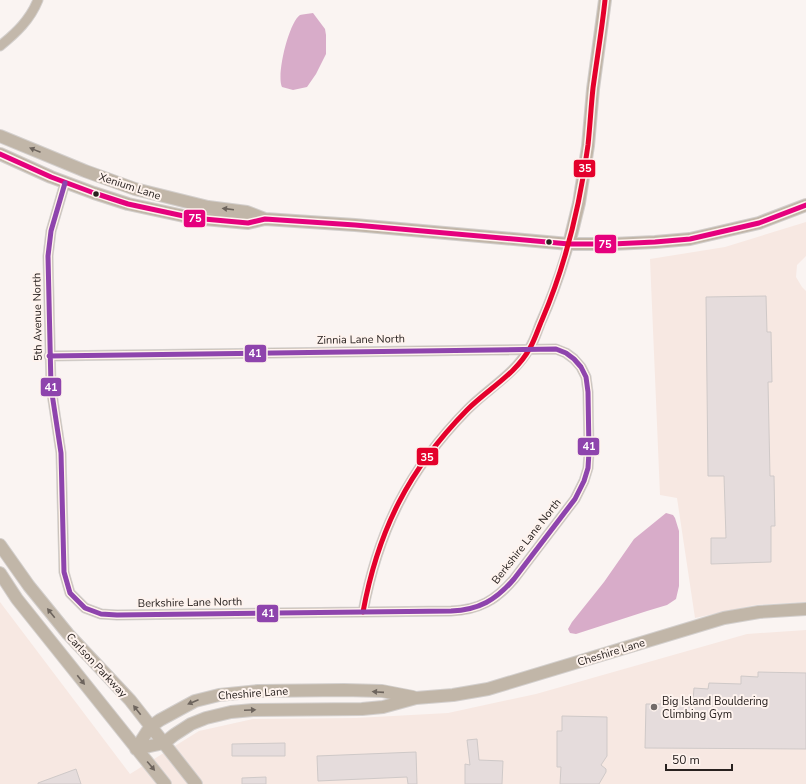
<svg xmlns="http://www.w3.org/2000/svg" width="806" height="784" font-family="'Nunito Sans',sans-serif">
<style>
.built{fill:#f7e8e2}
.water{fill:#d8acc9}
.building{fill:#e5dcdc;stroke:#cfc9c8}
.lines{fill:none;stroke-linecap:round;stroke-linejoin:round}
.street-casing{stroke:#d3cfcd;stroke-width:11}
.secondary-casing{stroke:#d3cfcd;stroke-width:14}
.street{stroke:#c3b8ab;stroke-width:9}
.secondary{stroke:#c1b6a8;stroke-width:12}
.bus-1-casing{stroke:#fef3ee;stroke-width:8}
.bus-2-casing{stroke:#fef3ee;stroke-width:8}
.bus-3-casing{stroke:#fef3ee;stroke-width:8}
.bus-1{stroke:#e5007d;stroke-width:5}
.bus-2{stroke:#e4002b;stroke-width:5}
.bus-3{stroke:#8e44ad;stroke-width:5}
.oneway{fill:#6d645d}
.bus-dot{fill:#28211f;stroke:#fef3ee;stroke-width:1.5}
.poi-dot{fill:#726b69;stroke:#fef3ee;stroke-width:1.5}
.labels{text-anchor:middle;stroke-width:4;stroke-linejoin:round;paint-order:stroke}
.street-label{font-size:11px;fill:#28211f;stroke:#fef3ee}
.poi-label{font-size:11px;fill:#28211f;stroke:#fef3ee;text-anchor:start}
.line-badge{stroke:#fef3ee;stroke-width:1.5}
.badge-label{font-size:11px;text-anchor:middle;font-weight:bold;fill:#fff}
</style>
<rect width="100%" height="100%" fill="#faf4f2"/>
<path class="built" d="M806,222V256L797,265L796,277L802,287L806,291V602L755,605L695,618L677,498L660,495L650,259L725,247Z
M0,602L130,774L199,731L253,719L356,718L448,713L536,694L747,634L806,630V784H0Z"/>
<path class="water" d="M313,13L325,29L326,35V54L316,74L307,87L293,90L282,87C276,75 289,22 300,15C303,14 309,14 313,13Z
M666,513L673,515L675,518L679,531V586L676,599L667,605L647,611L576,634L570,633L568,629L572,622L604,582L634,539Z"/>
<path class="building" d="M766,296L767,332H771L772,382H768L770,476H774L775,526H771V562L711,564V538H726L724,476H708L706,297Z
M758,672L806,673V749L645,748L646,704H661V700H693L694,688L708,689L709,683L741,684V676L758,677Z
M562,716L607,717V756L601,765L606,769V772L599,784H560L561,767H557V731H562Z
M477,739L479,760L503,761L502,784H465V764L470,765L467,740Z
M285,743V756H232V744Z
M416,752L417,784H408L407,777L318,781L317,756Z
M76,769L81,784H38V783Z
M266,777V784H242V778Z"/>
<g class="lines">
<defs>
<path id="street" d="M0,46C16,33 30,20 38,0
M49,356L556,349L566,353L574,359L581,367L586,377L588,392L589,452L588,468L584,481L575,499L514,579C496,600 479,610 451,611L117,615L101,614L85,608L70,593L64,572L61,453L51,387L48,256L51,231L65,183
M363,612C378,531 409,469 467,410C487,389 514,375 529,349C534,342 537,332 540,324C552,298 561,272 569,244"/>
<path id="secondary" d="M0,136L85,171L135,189L208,207L247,212L265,219
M0,154L51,177L94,193L128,204L193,218L248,223L265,219L355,225L569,244H612L655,242L690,239L759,223L806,205
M569,244L579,203L588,146L593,89L605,0
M0,545L29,586L68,634L130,700L196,784
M0,573L17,599L165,784
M136,749L164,743L174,735L191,724L206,718L231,712L253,710L362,709L383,707L416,698L453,695L488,689L724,618L759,612L806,609
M136,749L150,727L160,720L195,701L219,695L258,691L344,690L382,691L413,697"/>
</defs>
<use href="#street" class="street-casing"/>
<use href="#secondary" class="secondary-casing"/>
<use href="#street" class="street"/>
<use href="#secondary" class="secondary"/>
<defs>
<path id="bus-1" d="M0,154L51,177L94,193L128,204L193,218L248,223L265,219L355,225L569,244H612L655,242L690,239L759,223L806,205"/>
<path id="bus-2" d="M363,612C378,530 409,469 467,410C488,389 516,374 530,348C535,339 538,329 542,320C566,264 580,205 588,145C590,126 591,107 593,88C597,58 602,29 605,0"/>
<path id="bus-3" d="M49,356L556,349L566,353L574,359L581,367L586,377L588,392L589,452L588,468L584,481L575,499L514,579C496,600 479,610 451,611L117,615L101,614L85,608L70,593L64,572L61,453L51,387L48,256L51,231L65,183"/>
</defs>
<use href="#bus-1" class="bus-1-casing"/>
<use href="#bus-2" class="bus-2-casing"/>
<use href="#bus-3" class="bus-3-casing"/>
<use href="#bus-1" class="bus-1"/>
<use href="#bus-2" class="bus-2"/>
<use href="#bus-3" class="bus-3"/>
</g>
<defs><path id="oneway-solid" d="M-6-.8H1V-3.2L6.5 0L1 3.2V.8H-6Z"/></defs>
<g class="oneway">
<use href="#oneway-solid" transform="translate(35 150) rotate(-158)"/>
<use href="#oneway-solid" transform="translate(228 209) rotate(-173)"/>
<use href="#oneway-solid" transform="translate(51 613) rotate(-129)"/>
<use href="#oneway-solid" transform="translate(81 680) rotate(51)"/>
<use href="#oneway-solid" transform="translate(378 692) rotate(-176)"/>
<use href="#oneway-solid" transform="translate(193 702) rotate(157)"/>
<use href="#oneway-solid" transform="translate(137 710) rotate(-128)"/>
<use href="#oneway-solid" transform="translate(250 710) rotate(-3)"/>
<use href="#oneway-solid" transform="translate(151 766) rotate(50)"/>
</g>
<g class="bus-dot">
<circle cx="96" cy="194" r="3.5"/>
<circle cx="549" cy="242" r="3.5"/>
</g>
<circle class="poi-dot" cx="654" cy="707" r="4"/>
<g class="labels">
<g class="street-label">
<text transform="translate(130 186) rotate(18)" y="4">Xenium Lane</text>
<text transform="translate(37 317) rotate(-91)" y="4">5th Avenue North</text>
<text transform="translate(361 339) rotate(-1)" y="4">Zinnia Lane North</text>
<text transform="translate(526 541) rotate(-52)" y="4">Berkshire Lane North</text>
<text transform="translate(190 602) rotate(-1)" y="4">Berkshire Lane North</text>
<text transform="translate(611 652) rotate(-17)" y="4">Cheshire Lane</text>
<text transform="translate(97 665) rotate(47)" y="4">Carlson Parkway</text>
<text transform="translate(253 693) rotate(-4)" y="4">Cheshire Lane</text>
</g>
<g class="poi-label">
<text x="662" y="705">Big Island Bouldering<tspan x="662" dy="13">Climbing Gym</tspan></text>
</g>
</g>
<g class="line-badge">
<rect x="573" y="159" width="23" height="19" rx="4" fill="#e4002b"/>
<rect x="183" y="209" width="23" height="19" rx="4" fill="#e5007d"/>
<rect x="594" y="234" width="23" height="20" rx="4" fill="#e5007d"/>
<rect x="244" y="344" width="23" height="19" rx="4" fill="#8e44ad"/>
<rect x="40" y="377" width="22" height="20" rx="4" fill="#8e44ad"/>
<rect x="577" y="437" width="23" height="19" rx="4" fill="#8e44ad"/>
<rect x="416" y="447" width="23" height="19" rx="4" fill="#e4002b"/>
<rect x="256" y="604" width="23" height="19" rx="4" fill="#8e44ad"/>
</g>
<g class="badge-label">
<text x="585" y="172">35</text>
<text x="195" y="222">75</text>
<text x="605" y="248">75</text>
<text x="255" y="357">41</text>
<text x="51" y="391">41</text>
<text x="589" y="450">41</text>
<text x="427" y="461">35</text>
<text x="268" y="617">41</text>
</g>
<path d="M666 764v6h66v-6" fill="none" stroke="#28211f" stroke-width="2"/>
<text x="672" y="764" font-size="12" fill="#28211f" stroke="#fef3ee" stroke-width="3" paint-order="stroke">50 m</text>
</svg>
